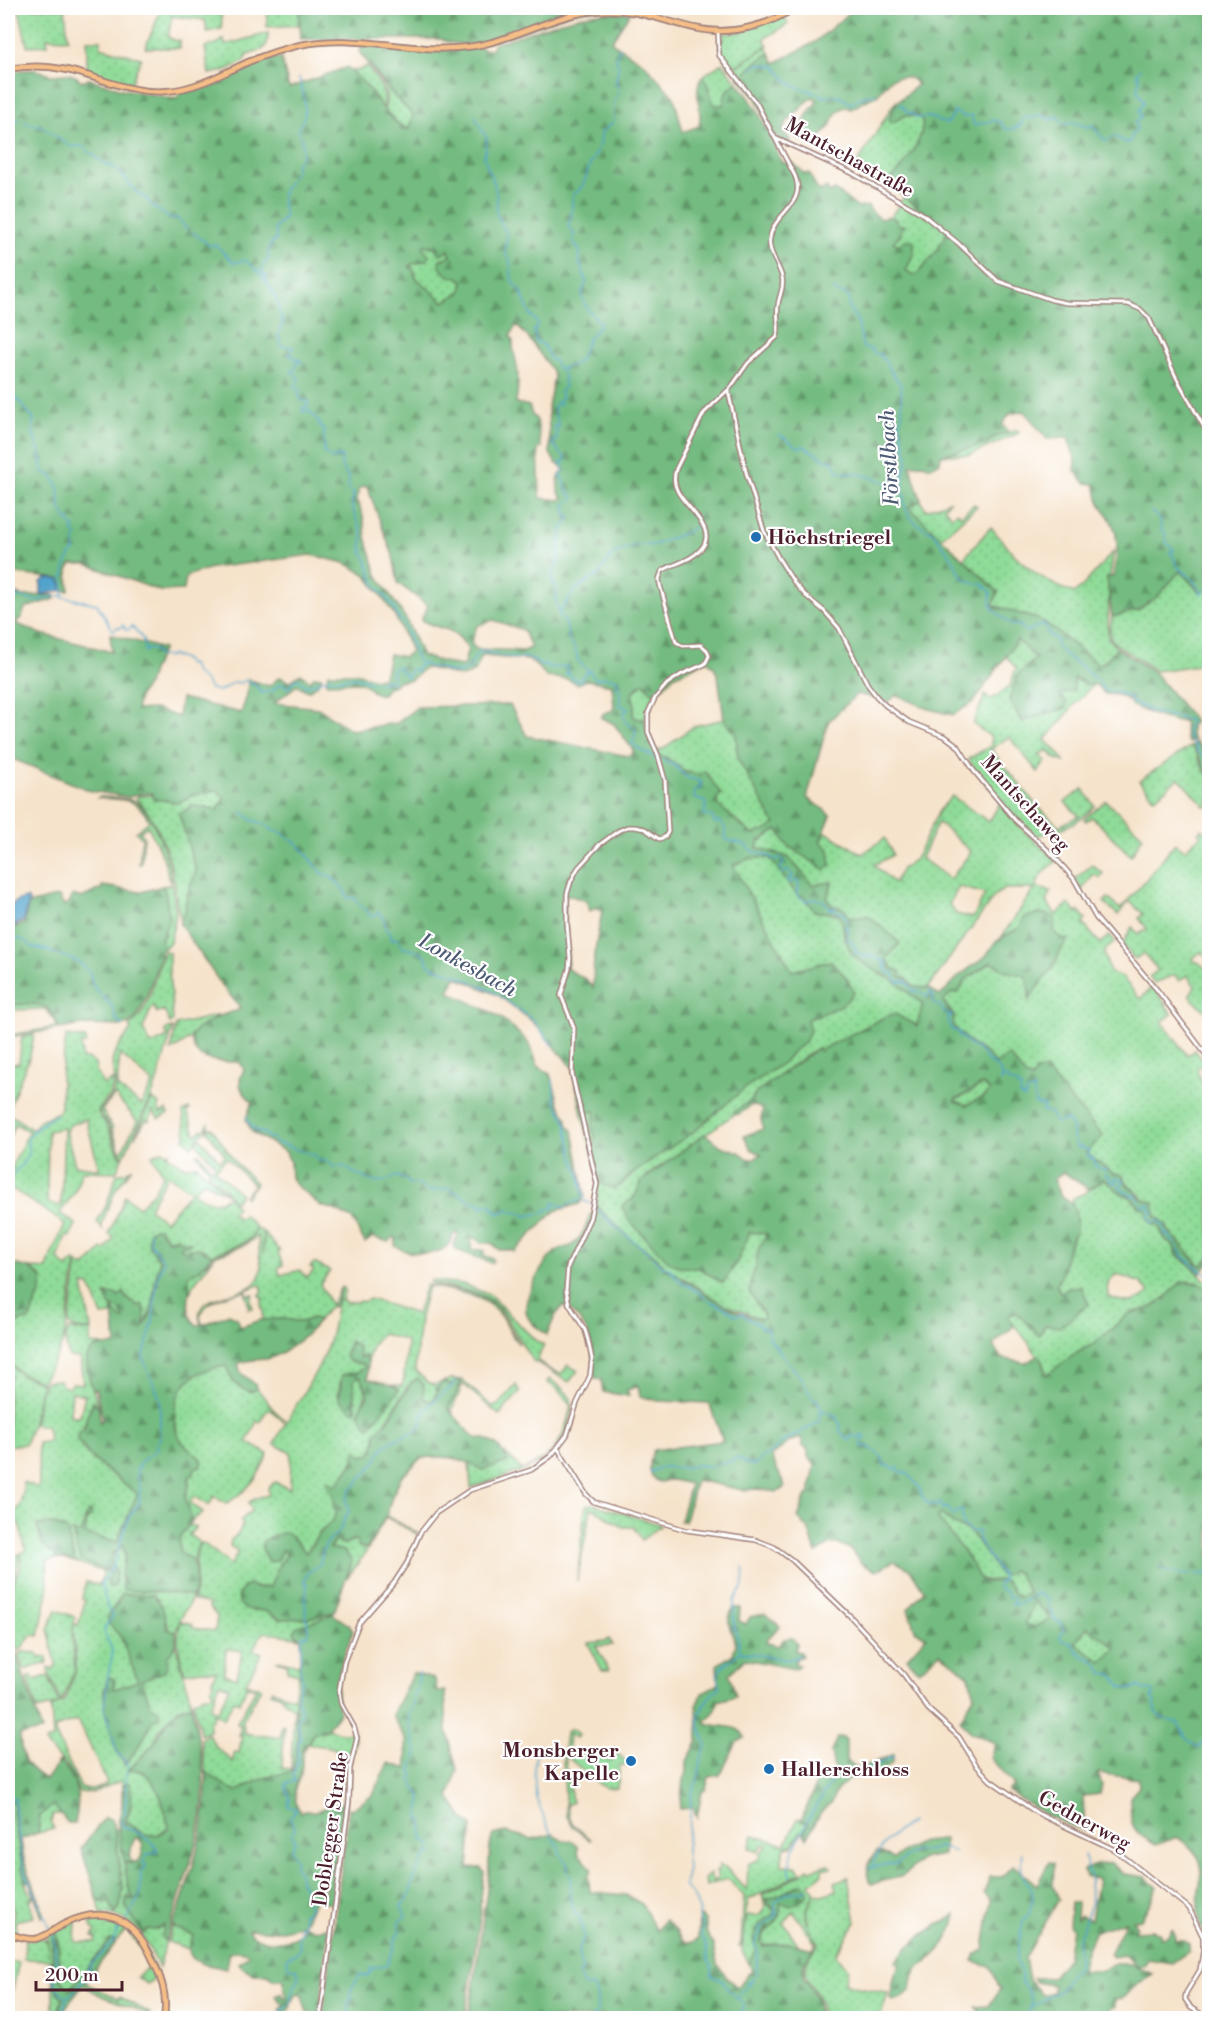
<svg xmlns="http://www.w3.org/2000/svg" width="1217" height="2026" font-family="'Libre Bodoni',serif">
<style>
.grass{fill:url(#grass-dots);stroke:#6c7d62;stroke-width:1.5;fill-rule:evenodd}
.forest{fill:url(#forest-firs);stroke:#5e6d56;stroke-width:1.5;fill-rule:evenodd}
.water{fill:#51a3cc;stroke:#4e617c;stroke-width:1.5}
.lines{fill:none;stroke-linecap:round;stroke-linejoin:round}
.stream{stroke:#51a3cc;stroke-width:1.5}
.minor-casing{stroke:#a0817b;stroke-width:6}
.major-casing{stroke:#a0817b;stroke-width:8}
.minor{stroke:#fff;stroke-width:3}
.major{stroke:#f6be87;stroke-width:4.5}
.poi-dot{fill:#1f6fb2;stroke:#fff;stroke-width:2}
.labels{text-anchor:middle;stroke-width:4.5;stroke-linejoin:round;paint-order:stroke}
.street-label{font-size:20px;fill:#4a1f2b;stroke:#fff}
.poi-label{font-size:20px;font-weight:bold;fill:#4a1f2b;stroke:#fff;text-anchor:start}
.water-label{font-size:21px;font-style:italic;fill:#4d5a73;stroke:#fff}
</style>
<defs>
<pattern id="grass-dots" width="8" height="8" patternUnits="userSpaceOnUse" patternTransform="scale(1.5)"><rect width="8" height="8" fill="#8fdb98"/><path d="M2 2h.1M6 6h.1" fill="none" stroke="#7dbc83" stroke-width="1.8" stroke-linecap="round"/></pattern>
<pattern id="forest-firs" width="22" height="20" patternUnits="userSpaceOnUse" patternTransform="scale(1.5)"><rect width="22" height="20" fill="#73bb80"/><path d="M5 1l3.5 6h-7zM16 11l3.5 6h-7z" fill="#609769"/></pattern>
</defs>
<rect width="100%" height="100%" fill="#fff"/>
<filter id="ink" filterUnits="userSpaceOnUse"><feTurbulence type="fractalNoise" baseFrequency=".0167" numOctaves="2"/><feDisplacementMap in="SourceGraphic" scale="12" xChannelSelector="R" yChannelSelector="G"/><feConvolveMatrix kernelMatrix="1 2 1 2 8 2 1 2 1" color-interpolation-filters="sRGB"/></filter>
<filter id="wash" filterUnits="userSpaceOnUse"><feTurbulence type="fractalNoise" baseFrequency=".008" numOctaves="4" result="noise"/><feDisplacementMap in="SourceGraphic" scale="24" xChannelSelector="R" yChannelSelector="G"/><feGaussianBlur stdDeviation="1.35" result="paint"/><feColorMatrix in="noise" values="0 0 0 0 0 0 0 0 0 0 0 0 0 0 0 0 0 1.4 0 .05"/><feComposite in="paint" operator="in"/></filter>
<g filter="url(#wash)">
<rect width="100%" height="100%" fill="#f6e3cb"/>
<path class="grass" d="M22,8H65L68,39L47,38L48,45L27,46L19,9Z
M162,8H221L222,29L207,32L205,20L172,16L168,37L176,41L180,40V48H145Z
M267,8H299V25L267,27Z
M791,12L785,17L788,24L764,39L768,45L733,68H730C722,57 717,49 722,34L741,32Z
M268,33C268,51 263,50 247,55L244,62L224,71L209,74L205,47L217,44L224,39L225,45Z
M87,40H101L100,47L141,58L130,86L87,73Z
M767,47L770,53L756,62L740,79L734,69L755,54Z
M366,61L395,97L413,115L409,129L401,127L384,109C393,90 375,76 366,61Z
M722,63L737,82L726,92L723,106L714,105L704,75Z
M367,66C375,79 389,90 383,108L367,87L351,71L360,70Z
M897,101L889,119L893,122L905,115L920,117C930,130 907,163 897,173C893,177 890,178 887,183L856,166L893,105Z
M904,197L929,214L948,231L937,251L917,274L913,275L906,271L911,259L902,244H894L893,241L901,234L900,230L903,225H898L896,220L891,216Z
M424,245L449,250L451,253L449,258H442L463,282L461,292L444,302L416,278L415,272L410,268V265L421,262L429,256L423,247Z
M1017,430L1019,433L970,455H941L986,444L992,438Z
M921,500L926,510L949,501L944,508L952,516L958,512L961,516L974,504L977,506L941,538L909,507Z
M991,527C1016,559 1035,579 1074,593L1079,590L1114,551L1110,577L1107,578L1109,594L1108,632V637L1117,648L1104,662L1098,664L1042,621L993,605L998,592L963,559Z
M1180,571L1199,592L1209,590V668L1206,664L1156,671C1145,661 1114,648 1110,636C1109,630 1111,623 1112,617L1138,610L1157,597Z
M1017,640L1036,658L1017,676L1060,695L1074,678L1087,685L1095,684C1076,698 1063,722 1045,740L1059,753L1064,762L1055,758L1047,750L1039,755L1046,761L1038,772L1009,737L991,749L1038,807L1059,826L1079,816L1065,802L1083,789L1095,806C1076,825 1062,830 1035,836L1015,818L980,776L968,759L991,746V737L973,724L985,695L990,700L1010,686L1016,668L1006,656Z
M644,682L651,691L656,694L647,710L645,720L635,718L632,713L634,710L632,694Z
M724,719L736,734L738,759L775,824L766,832H759L753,835L720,807L705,772L700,775L684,771L666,757L660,756L658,750L663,749L694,726Z
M1191,746L1198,753V759L1209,778V804L1206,807L1179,778L1155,798L1139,781Z
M218,790L224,798L218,810L191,805L187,810L179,813L196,871L187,895L185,913L181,917C175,907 176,892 174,880C170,855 155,815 136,799L138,796L154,795L162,800L178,803L192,795Z
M952,796L989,822L1000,803L1025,832L1057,861C1048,869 1038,876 1036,888L1051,891L1046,901L1056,915L1068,904L1077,913L1079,911L1086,919L1083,924L1100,943L1110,935L1115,941L1107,948L1104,954L1110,972L1122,977L1140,999L1153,986L1172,1014L1162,1022L1187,1055L1195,1050L1205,1063L1197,1069L1204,1086L1209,1095L1210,1258L1201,1266L1167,1229L1166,1224C1154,1216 1149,1206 1140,1195C1133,1188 1128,1187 1124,1177L1114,1174L1086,1153L1102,1136L1045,1070L1033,1080L1025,1076L1009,1055L997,1065L987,1054L971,1044L953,1026L954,1016L943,1001L950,994L959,992L965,980L992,962L1004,970L1026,976L1029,987V1000C1041,976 1060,967 1060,937L1054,932L1019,928L1001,938L1034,889H1005L996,894L928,988L914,987L906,978L898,977L886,959L899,943L869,916L850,918L843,909L831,905L827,899L832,883L813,885L788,857L757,849L759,841C768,839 771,831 778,829L788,846L820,841L826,832L862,854L885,838L893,855L874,865L894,883L902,869L915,859L919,852L939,811ZM938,822L971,852L950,879L921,858ZM959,887L985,894L973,918L956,914L949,904Z
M98,798L100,797C111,798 124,797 134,801C153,809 169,861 172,881L170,882L163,857L148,826L140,831L144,837L141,864H139L142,838L136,832L149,821C137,796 122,800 98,798Z
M1106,801L1143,836L1131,856L1092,817L1086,821L1084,819Z
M1202,829L1209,836V959L1201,952L1193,958L1195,962H1198L1209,971V1014L1189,996L1195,986L1187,975L1179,981L1175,975L1154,983L1149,977L1158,970L1143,953L1135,960L1122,945L1132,927L1139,934L1147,929L1139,918L1143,914L1129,901L1118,915L1104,902L1108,898L1120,909L1140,887L1175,843L1185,850L1201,835L1198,832Z
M751,858H770L798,896H804L814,911L838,914L843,921L844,939L880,974L891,979L923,1003L917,1026L895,1014L887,1016L819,1051L817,1048L809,1053L757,1092L751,1100L733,1115L648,1175C638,1184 638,1199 625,1204L628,1219L638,1228L643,1236L690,1267L699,1268L723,1283L736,1264L750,1232L767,1234L758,1250L756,1267L751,1279V1287L749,1292L763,1313L764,1317L761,1319L723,1304L686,1280L665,1269L661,1262L652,1253L634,1242L597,1207L598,1179L602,1184L621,1185L635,1171L692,1133L745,1088L784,1062L792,1052L805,1042L810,1030L806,1020L842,1005L831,961L792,971L733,865Z
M1092,865L1104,874L1100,878L1094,874L1082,890L1075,879Z
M172,884L176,915L170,942L162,951L161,939L165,934L166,894L163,886Z
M165,951L169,952V969L173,1021L170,1024L164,1010L157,1013L154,1007L151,1009L143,1029L151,1045L168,1037L165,1030L173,1028L154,1091L123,1158L119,1153L109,1126L99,1111C106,1102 116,1095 115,1082C115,1074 110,1065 113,1058C116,1048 124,1039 131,1030L129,1026C153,1009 152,975 165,951ZM120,1054L153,1083L141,1105L117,1087ZM115,1095L137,1121L121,1153L112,1129L113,1128L102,1110Z
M8,1005C35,1004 50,998 59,1029L8,1037V1032L10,1035L57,1027L54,1020L46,1009L8,1010Z
M219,1015C211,1022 199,1027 191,1035V1038L171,1051L176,1025Z
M34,1035L30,1056L8,1110V1065L19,1063L22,1037Z
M66,1036L86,1039V1044H81L82,1059H89L96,1065V1071L104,1085L113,1079C115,1096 97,1106 98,1112C99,1116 104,1121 106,1124C112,1135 113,1149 122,1159L116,1172L82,1171L75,1192L60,1213L76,1224L70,1237L66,1236L58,1259L67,1268L74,1261L76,1262L65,1335L58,1354L42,1382L22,1374L8,1362V1339H10C12,1325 16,1321 29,1320L38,1298L41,1276L29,1268L47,1269C50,1253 59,1239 65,1224L14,1190L10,1189L8,1192C8,1181 12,1178 13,1168H11L29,1131L15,1124L8,1140V1113L33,1130L40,1120L59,1112L61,1099V1076ZM86,1119L99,1169L75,1165L66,1131L70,1125ZM64,1128L61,1206L47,1203L48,1131Z
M984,1084L991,1091L985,1096L967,1105L955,1101V1098H960Z
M152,1099L159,1104L158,1109L160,1113L166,1110L168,1114L159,1119L153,1111L149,1121L146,1120L135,1137Z
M189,1109L190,1110L187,1111L195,1134H198L202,1129L204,1131L209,1123L208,1127L192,1146L183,1138L186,1136L183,1112Z
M595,1111L596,1113L592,1125L595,1138L593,1156L582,1114Z
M209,1128H212L235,1162L256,1183L245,1198L244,1196L254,1185L227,1158L215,1170L241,1194L234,1202L223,1187L207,1174L210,1171L197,1154L199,1153L212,1169L216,1165L196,1143L200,1138L220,1161L225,1155L207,1131Z
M162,1151H165L167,1154L170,1151L167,1155L184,1166L197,1165L227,1194L203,1181L193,1192C205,1200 217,1207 228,1196L237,1207L232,1212L238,1219L244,1215L255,1226C254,1248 224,1245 212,1256L202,1249L182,1250L180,1247L191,1243L181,1241L177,1237L168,1240L159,1229L154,1228L149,1232V1246L160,1261L155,1281L152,1310L148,1316L146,1324L144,1325L140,1307L125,1296L119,1297L107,1294L110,1306L119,1309L124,1319L122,1320L113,1308V1315L102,1316L90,1286L83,1285L91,1329C84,1331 75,1330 69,1325V1321L78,1263L85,1267L102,1249L105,1250L114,1238L109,1234L125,1196L139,1207L154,1191L163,1175L152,1155ZM168,1175L191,1191L165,1221L149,1208Z
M133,1167L116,1189L102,1223V1229L97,1222L106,1206L117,1174L126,1172Z
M1104,1179L1121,1193L1129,1196L1141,1208L1145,1209L1147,1217L1153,1225L1157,1224L1165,1239L1174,1246L1176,1255C1189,1261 1197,1274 1209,1283V1293L1201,1284L1188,1281L1151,1308L1130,1313L1095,1343L1075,1354L1045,1376C1040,1351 1020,1335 1007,1315L1017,1313L1039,1335L1071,1287L1061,1293L1056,1286C1062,1274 1064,1262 1068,1249C1070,1243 1074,1237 1076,1231C1078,1220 1070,1209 1073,1198L1085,1193ZM1116,1274L1141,1283L1149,1292C1132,1305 1128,1304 1109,1297L1108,1283Z
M256,1228L263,1232V1254L264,1233L280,1251L278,1253L283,1265L278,1268L280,1275L300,1270L307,1278L313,1271V1268L310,1267L314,1263L330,1271L320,1284L331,1305L341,1287L334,1307L331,1306L317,1321L313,1318L302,1322L283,1319L263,1320V1309L261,1306L263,1299L259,1295L262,1293V1286L258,1285L246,1290L248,1295L253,1294L250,1300L253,1308L247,1309L249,1308L245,1291C228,1295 207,1298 200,1316L202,1325H201C187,1282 267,1308 261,1262H260L258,1236L245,1245L215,1256L193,1285L190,1293L187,1276L200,1269L218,1253L247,1242L254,1235Z
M431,1280L462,1284L490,1295L537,1342L544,1345L537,1360L549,1369L561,1374L568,1365L578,1371L569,1382L536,1362L535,1363C522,1348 516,1331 505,1315C489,1290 456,1288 430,1283Z
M426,1285C449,1289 479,1290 497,1308C506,1318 512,1332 519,1344C511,1337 508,1325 501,1316C485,1294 454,1291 428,1286L420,1317L415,1370L427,1382L434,1385L451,1379L462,1380L493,1407L500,1404L516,1385L520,1392L499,1415L463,1384L452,1410L453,1413L448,1408L461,1384L457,1380L437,1393L433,1400L428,1401L423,1397L424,1386L414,1380L408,1386L377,1437L371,1454L356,1458L336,1486L332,1484L328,1487L334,1493L337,1511L333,1520L320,1532L306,1553L293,1538L263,1541L262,1548L268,1562L277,1561L282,1549L287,1555L279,1565L270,1587H254L245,1609L265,1611L280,1619L308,1618L334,1612L329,1616L305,1624L296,1635L301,1638L265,1632L259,1638L253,1650L262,1653L246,1683L261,1688L243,1720L244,1733L280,1738L282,1726H284L282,1768L291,1769L294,1709L282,1699L283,1697L271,1692L272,1690L294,1698L299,1674L287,1671V1664L277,1661L278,1660L299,1665L302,1679L295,1703L298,1746L292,1772L264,1778L237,1791L229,1788L205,1772L201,1739L208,1734L217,1748L233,1762L234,1752L239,1753L242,1736H239L241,1725L237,1724L238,1720L256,1689L247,1686L240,1703L234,1700L224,1719L215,1713L209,1724L210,1731L201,1735L193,1702L196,1699L213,1694L211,1687L214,1684L212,1681L216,1671L202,1670L185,1673C180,1656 174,1639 181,1621L192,1624L193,1628L215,1631L217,1616L209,1607L210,1604L193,1600C201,1581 191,1561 200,1543H203L231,1565L238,1551L230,1546L231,1540L238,1534L243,1524L240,1521L252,1510L248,1503L256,1498L269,1495L268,1488L275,1482L290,1489L291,1453L274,1444C290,1412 313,1383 326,1350C335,1330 333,1308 342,1287L345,1289L342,1300L347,1303L362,1301L363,1302L370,1299L417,1314ZM383,1334L407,1341L404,1379L402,1386L392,1385L396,1387L389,1402L369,1427L363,1401L367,1394L361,1378L357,1377L353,1382L356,1410L338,1395L342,1375L358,1372L365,1367L363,1364L349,1361L345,1354L350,1341L358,1347L360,1358L365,1355L368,1361C370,1351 373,1339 383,1334ZM226,1649L242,1651L237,1678L224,1674ZM220,1683L229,1687L218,1711L210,1708Z
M69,1329L84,1331L91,1330L90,1344L103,1345C98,1347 93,1348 90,1352C80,1363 96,1395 99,1408L93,1401C89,1411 79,1436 81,1445C85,1457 126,1485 138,1494L117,1542L84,1534L88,1511L81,1534L73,1532L102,1568L112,1573L107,1582L109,1587L113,1565L110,1562C112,1553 119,1549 123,1543L125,1556L123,1563L165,1592L193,1596L180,1620L176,1632L169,1631L167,1622L122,1594C117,1603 111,1610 108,1619C112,1628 120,1634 124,1643C129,1655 132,1667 138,1679V1681L115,1689L113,1688L115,1681L107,1680L104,1691L105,1712L117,1753L125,1764L149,1729L150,1722L158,1717L156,1710L150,1705L142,1680L146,1678L176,1646L192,1706L179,1708L159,1731L154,1743L129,1770C157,1767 164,1807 169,1828L155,1836L142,1833L126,1821L131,1806L125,1783L122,1786L120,1781L92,1793L79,1792C75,1783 72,1773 67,1766C60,1756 49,1753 45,1741L53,1739L51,1708L64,1701L75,1673L76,1663L73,1629L74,1624L78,1625L85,1602L82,1598L86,1582L99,1585L104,1572L75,1562L67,1530L53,1524L38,1525L56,1556V1559L47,1561L48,1591L39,1636L32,1635L20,1650H18L8,1625V1590C16,1581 22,1565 21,1553L26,1551L19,1523L11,1521L23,1500L21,1498L23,1494V1482L36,1487L39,1486L38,1443L49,1441L47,1427L34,1424L41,1390L46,1381L60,1380L62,1386L69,1388L73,1383L83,1384L80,1358L69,1357L65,1340ZM72,1392L85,1395L80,1416H70ZM78,1720L107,1783C100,1789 90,1792 81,1788L55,1733V1728Z
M11,1366L22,1375L42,1383L32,1426L25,1444L8,1446V1381L12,1376L8,1372Z
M227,1366L234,1382L250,1392L255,1390L256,1387L273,1409L285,1420L283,1421L270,1409L265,1413L260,1423L257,1421L247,1442L268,1454C258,1479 248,1490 226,1504L214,1496L209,1506L194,1496L190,1503L203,1512L192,1521L185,1497L189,1486V1477L193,1475L195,1468L202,1459C193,1453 184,1446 179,1437C175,1430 176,1422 175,1414C174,1383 199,1368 227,1366Z
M550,1379C571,1395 577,1399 569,1425C556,1470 508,1473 471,1488L469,1462L482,1470L508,1462L504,1452L522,1470H525C556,1454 564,1440 571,1406L558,1390L547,1382Z
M593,1504L659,1524L660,1526L642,1540L634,1527H623L594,1509L591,1508L577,1581L585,1509L587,1505Z
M941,1514L952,1523L971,1532L984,1551L1009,1572L1012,1570L1018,1573L1028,1590L1023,1597L1014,1595C1012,1591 1010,1585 1006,1582C999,1577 989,1583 980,1579L940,1521L938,1517Z
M386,1516L418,1533L417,1534L386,1517L365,1554L347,1578L352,1561L344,1551L330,1548L331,1545L336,1541L342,1544L356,1540L359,1547L364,1549L368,1547Z
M190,1525L196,1527L189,1535L199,1542L194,1560L183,1558C176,1546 177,1532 190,1525Z
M8,1550L11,1556L20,1554V1556L13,1580L8,1588Z
M1034,1601L1051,1619L1035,1627L1025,1625Z
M56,1610L75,1617L72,1634L75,1670L61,1702L48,1671V1667L54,1669L56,1664L48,1629Z
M1087,1626L1117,1649L1102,1663L1075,1643Z
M609,1639L613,1645L596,1646L609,1670H602L588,1643L605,1641Z
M22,1652L38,1653L39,1658L47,1657V1663L24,1670L19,1655Z
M32,1676L34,1680L48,1676L59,1702L58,1704L37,1710L27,1678Z
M329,1728C336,1733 345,1734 354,1732L355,1742L348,1768L346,1806L344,1803L346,1778L335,1748L308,1744L314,1733L322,1732Z
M571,1729L579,1734L576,1738L569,1734L568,1747L578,1756L581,1755L586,1756L589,1754L612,1761L615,1748L618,1754L628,1763V1765H620L617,1788H606L599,1784L566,1756H565L572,1803L567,1804C567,1823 577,1829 591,1839L590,1840L573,1827L566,1815L563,1757L566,1733Z
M8,1799L11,1801L14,1805L13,1813L24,1877L27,1889L33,1898L29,1900L34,1917L15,1921L17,1934L8,1931V1917H14L11,1901L8,1899Z
M53,1804L61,1814H53L51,1821L54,1829L38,1833L40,1816Z
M798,1818L804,1822L809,1821L804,1833L801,1832L792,1846H788L784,1849L781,1865L796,1866L801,1873L748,1900L742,1945L741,1947H739L741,1942L744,1896L728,1879L706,1886L705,1878L710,1874L712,1881L718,1879L716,1871L719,1870V1865L725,1867L747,1890L748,1864L759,1859L761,1852L767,1846V1844L762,1845L758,1852L749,1848L753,1835L785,1845Z
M115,1829H118L120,1834L128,1886L134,1900L129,1897L143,1934L148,1929L155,1930L164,1925V1940L166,1941L159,1968C147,1941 134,1915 101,1913L98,1901L110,1903L116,1913L120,1907L123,1889Z
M829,1864L831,1867L822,1869V1874L810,1884L815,1893C801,1915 805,1920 816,1941L814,1949L815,1943L793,1911L784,1923L799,1946L787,1943L762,1945C760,1931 774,1929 779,1917C780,1913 780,1907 781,1903C795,1906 798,1906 808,1893L798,1885L773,1899H766V1903L775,1911L774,1914C764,1922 758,1926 753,1937L756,1950L749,1963L742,1951L747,1915L756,1916L762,1914L765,1907L762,1895L802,1874L808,1868L810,1870Z
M848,1877L856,1922L835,1955L848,1969L845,1983C859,1989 874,1989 888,1993L882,2012L873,2018H821C825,1990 804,1987 805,1969C805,1959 815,1952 818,1943L810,1929L807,1917L808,1908L815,1894L822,1895L837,1890L835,1882Z
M100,1917C134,1920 144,1946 157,1974L156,1977L147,1984L137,1978L149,1965L137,1943L126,1930L115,1943L114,1941L110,1940L72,1988H68L58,1977L60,1966L57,1931L76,1921L75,1942H95L96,1938L93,1937L96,1931L92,1928L89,1918Z
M172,1927L193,1935L189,1949L168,1942Z
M53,1932V1977L63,1999L57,2013V2018H52C55,1997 52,1981 51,1960L24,1959L25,1940L44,1938L48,1943L49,1956L47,1936Z
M12,1962H19L8,2011L10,1992L8,1990V1965Z
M86,1980L87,1984L119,1999L120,1997L150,2013L147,2018H145L147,2014L100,1995L83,1985Z"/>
<path class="forest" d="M299,8H603C593,10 582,10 571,13C536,24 475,57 441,39H312L301,40Z
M855,8H1209V590L1200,592L1180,571L1157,597L1138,610L1112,617L1107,577H1113C1117,556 1121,539 1110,519C1107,513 1100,505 1098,498C1096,492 1098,490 1094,484L1085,483L1075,471L1076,461L1068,438L1047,439L1024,411L1010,414L1002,424L1009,433L992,438L986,444L941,455L940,462L931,467L923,464L910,465L921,500L909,507L998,592L993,605L1043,621L1098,664L1105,662L1117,648L1153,671L1192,718L1194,722L1191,725V736L1194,740L1189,743L1186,739L1184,721H1174L1156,716L1132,706L1128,700L1118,695L1105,694L1095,684L1087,685L1074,678V690L1060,695L1067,702L1066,708L1022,721L1009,700L1017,676L1036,658L1017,640L974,702L953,715L929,709L897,695L888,702L857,694L828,722L807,798L821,807L831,816L820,841L829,849L831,865L825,870L788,846L778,830C771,831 767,839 759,841L757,848L788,857L813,885L832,882L827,899L831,905L843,908L850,918L869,916L900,943L886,959L891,968L901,972L899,977L906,978L914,987L928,988L940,996L959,976L986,956L995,942L1019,928L1024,918C1036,913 1043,911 1055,918L1054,932L1060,937L1068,940C1059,950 1058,960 1051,970C1042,983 1035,987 1029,1002V987L1026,976L1003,970L991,962L965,980L959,992L950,994L943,1001L954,1017L953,1026L971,1044L987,1054L996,1064L1009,1055L1025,1076L1032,1079L1036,1071L1045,1070L1103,1136L1086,1153L1114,1174H1121L1127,1184L1142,1199L1153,1202L1156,1217L1166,1224L1167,1229L1198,1264L1202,1266L1209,1258V1264L1200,1274L1184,1259L1176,1255L1174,1246L1165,1239L1157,1224L1153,1225L1147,1217L1145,1209L1141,1208L1129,1196L1121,1193L1104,1179L1089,1189L1063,1172L1054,1179L1061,1196L1072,1204L1076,1215V1231L1068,1247L1062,1274L1056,1286L1061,1293L1071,1287L1081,1286L1089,1304L1060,1327L1045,1325L1039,1335L1017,1313L1008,1315L1013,1325V1327L993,1345L1001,1358L1026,1363L1038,1355L1043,1363L1046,1375L1075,1354L1095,1343L1130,1313L1151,1308L1165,1298L1181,1282L1201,1284L1209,1292L1203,1299L1210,1305L1209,1943L1206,1941C1204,1932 1198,1922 1198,1913C1195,1878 1217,1863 1177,1837L1156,1845C1129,1830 1131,1826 1130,1797L1139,1787L1138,1779L1098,1773L1102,1785L1100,1794L1083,1796L1085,1831L1047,1816L1008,1791L1014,1785L990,1758L995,1743L973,1733L972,1734L960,1720L974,1696L969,1676L940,1653L919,1671L907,1658L926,1637L915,1630L908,1609L924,1591L910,1569L894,1561L876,1571L862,1564L850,1549L839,1544H831L816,1553L808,1528L798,1518L805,1497L810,1493L815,1465L808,1456V1450L803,1446L801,1438L791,1441L771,1456L785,1486L782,1490L777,1492L758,1489L742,1490L696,1480L685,1521H680L690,1484C684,1483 676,1480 670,1480C666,1480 663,1482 660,1482C645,1478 650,1459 654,1450L723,1441L709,1403L658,1401L640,1396L638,1386L627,1390L629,1396L603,1392L601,1379L594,1378C593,1344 592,1327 564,1305L555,1316L547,1335C540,1329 530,1324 527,1315C521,1299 543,1263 555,1252C560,1247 567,1249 572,1245C581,1240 587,1224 590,1214H593L597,1207L634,1242L657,1257L665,1269L671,1271C698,1287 731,1315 761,1319L764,1317L763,1313L749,1292L751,1287V1279L756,1267L758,1250L767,1234L750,1232L736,1264L723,1283L699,1268L680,1267L669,1262L628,1219L622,1206L634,1198L642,1181L705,1134L721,1146L739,1152L749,1159L755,1158L761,1154L751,1149L744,1136L763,1129L761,1119L763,1109L752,1105L739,1114L733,1115L734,1112L751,1100L757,1092L818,1048L819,1051L887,1016L895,1014L917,1026L923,1003C912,996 900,985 890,978C878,971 859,964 851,952C842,939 847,925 838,914L814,911L804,896H798L770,858H751L733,865L792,971L831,961L846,977L854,993L842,1005L807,1020L810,1030L805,1042L792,1052L784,1062L745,1088L692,1133L635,1171L615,1189L602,1184L598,1179L593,1156L595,1138L592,1125L596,1113L594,1111L582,1114L573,1068L533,1022L498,995L456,977L449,992L491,1012L505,1021L525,1039L531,1047L538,1066L549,1073L552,1078L559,1104L567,1118V1124L573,1131L585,1196L579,1204L555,1211L514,1252L512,1250H499L492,1243H482L475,1238L471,1239V1248L473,1250H482L484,1251L483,1256L492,1258L493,1260L492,1263L456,1250L453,1244L458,1236L457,1232C451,1236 451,1243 446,1247C436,1257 405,1254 395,1246L396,1238L394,1237L388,1242L373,1237L365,1243L352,1219L333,1209L321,1206L298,1187L291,1178L290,1162L286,1152L252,1132L246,1120L252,1102C242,1092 235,1084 244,1070L241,1064L238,1062C227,1062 206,1062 198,1054C193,1050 192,1042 191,1035C199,1026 224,1012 237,1011L240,1007L223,987L180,924L181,917L185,913L187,895L196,871L179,813L187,810L191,805L218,810L224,798L218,790L192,795L178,803L166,800H154L152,793L137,794L129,797L91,791L8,757V592L24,596L55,595V599L25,608L22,617L15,623L41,634L112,652L110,634L163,649L152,671L148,685L139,696L136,710L155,709L178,717L181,698L241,713L247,695L248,679L269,686L280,677L289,682L301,674L310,681L315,676L322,677L317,685L308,691L297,685L274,703L318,708L351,730L397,723L417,707L510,705L527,736L628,756L633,754V750L614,724L601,717L604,713L612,711L614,706L612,685L587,680L577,684L567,679L546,677L542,671L529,660L482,656L475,671L463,677L428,668L423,669L411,680L398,681L395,685L388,687L383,694C371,696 370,685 360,682L326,683L328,673H355L376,679L382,678L385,673L389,654L404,657L411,651L394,614L377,590L365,574L345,563L311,555L211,568L186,576L184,590L160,591L86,564H72L68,570L69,591L63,590L60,579L8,573V72C17,71 27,69 37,70C42,71 45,74 50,75C61,75 72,70 81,81L89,79L122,89L166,97L172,99L178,97L180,92C192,89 205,85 217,80C237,71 258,59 281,58L289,88L347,67C354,74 362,80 368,88C380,102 390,124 409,129L413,115L395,97L360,53L361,46L430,52L481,47L484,50L492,49L493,44C543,31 576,8 630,13L611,42L644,63L674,97L683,132L699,126C704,109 690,89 704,75L714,105H723L726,92L737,82C758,106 769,133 782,163H793L805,174L809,173L817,189L822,191L826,187L829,193L835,190L858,208L868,206L872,212L881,219L891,216L896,220L898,225L905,226L900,230L901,234L893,242L898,245L906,240H912L914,243V252L906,271L914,275L917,274L937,251L947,231C928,213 906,201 887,183C890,178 893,177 897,173C907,163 930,129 920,117L906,115L893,122H890L889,119C892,114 894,105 898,101C905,95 911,92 917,84C911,75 900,76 891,79L877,95L851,109L847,107C834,110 835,118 829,127C824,134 818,139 813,145L797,138L807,115L818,100L812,97L785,124L782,132L790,139L789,142H785L773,134L754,95L740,79L756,62L770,53L775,63L815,42ZM424,245L433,246L440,254L449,250L451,256L439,260C439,271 448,278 458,277L463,281L461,292L444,302L416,278L413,268H410V265L427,260L429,256L423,247ZM516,325L527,336L551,369L554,377L548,407L550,453L555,462L565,470C556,476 555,490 563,498L561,500L541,498L540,495L538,449L541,448L537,420L532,415L529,406L516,403C519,386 519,370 514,353C512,346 515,342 510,335L513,332ZM367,486L393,556L398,583L428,606L421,620C445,633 451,623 468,649L463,666L450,664L422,656L406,619L377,575L366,537L363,516L357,500L359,488ZM493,620L523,630L531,647L524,651L476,649L471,643L477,626ZM707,660L714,667L718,676L724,719L736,734L738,759L775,824L766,831L759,832L753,835L720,807L716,800L721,794L705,771L700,775L685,771L666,757L657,756L647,732L645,720L635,718L633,715L635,705L632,694L639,685L644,683L651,691L656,694L674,676ZM566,894L586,901L590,911L597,907L602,911L594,956L593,988L587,980L567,969C571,944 563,919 566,894ZM983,1084L990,1091L985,1096L967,1105L955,1101L956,1098H959ZM941,1514L952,1523L971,1532L1001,1576L1007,1575L1012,1570L1018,1573L1028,1591C1014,1607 1014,1588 1006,1582C999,1577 991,1584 983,1581C977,1578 976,1571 973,1566C962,1550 952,1535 940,1521L938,1517ZM1034,1601L1050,1619L1035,1627L1025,1624ZM1087,1627L1116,1648L1102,1662L1075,1643Z
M1196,742L1209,758V778C1204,768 1199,754 1191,746Z
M102,886L141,892L163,886L166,894L169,920L161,939L162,951L146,999L136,1018L130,1023L123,1026L83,1025L59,1029C50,998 35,1004 8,1005V929C31,923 22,922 29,904L56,897H59L64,906L69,903L73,895C85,902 89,892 101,889Z
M154,1228L159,1229L168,1240L177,1237L181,1241L192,1242L180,1247L182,1250L199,1248L212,1255L200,1269L188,1276C188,1281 190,1286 189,1291C189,1305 185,1315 197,1325H201L229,1314L237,1318L241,1327L260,1320L283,1319L302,1322L313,1318L317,1319L318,1322C309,1334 282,1356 267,1359C257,1360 247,1359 238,1364L241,1373L256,1385L255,1390L253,1391C238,1392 230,1378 226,1366C196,1369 174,1384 175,1416C175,1424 175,1432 180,1439C186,1448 197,1453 203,1462L201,1466L195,1468L193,1475L189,1477V1486L185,1497L192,1521L179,1538C179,1557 179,1553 194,1560L196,1583L193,1596L165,1592L123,1590L121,1574L125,1559L123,1544L119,1551L114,1552L110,1562L116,1572L115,1586L109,1587L107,1582L111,1573L80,1560L72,1532L81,1533L87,1514L90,1511L92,1516L87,1519L85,1534L117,1542L137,1494L92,1458L77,1440C77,1431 80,1433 85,1428L87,1415L90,1411L93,1401L99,1408L100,1423L103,1419L96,1389L93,1390C89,1374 77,1350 102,1346C107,1345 112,1346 116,1345L113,1309L121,1319H124L119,1309L110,1306L105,1295L114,1294L119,1297L124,1292L126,1298L136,1304L138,1307L142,1304L145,1311L144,1326C156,1308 154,1282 160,1261L149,1246V1232Z
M8,1263L29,1268L42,1278L41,1291L29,1320C11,1321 15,1325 9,1339H8Z
M350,1341L358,1347L360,1358L365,1355L368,1361V1379L392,1385L399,1390L369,1427C363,1422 357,1414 361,1405C362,1402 366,1400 367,1397C369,1391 363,1383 361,1378L357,1377L353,1382L356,1410L353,1411L339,1400L342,1375L358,1372L365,1367L363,1364L349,1361L345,1357Z
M418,1378L424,1386L423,1397L428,1401L433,1400L437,1393L436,1388L444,1382L451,1385L457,1380L461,1381L454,1399L448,1408L450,1411L474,1437C477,1439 481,1438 484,1439C495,1441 505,1453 508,1462L482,1470C463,1457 443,1455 421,1458L400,1479L392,1497L386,1516L367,1548L359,1547L356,1540H352L345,1544L336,1541L331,1545L330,1548L344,1551L352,1561L334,1612L308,1618L280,1619L265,1611L245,1609C234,1600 238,1591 249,1584L256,1588L270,1587L279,1565L287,1555L282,1549L277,1561L268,1562L262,1548L263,1541L269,1537L286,1532C293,1536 301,1548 306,1553L320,1533L333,1520L337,1511L333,1506C338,1495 329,1492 327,1482L329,1480L336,1486L354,1462L355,1453L357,1451L362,1456L371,1454L376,1441L375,1434L387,1422L410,1384Z
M53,1524L67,1530L75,1562L63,1559H56V1556L42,1544L37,1525Z
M122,1594L153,1595C162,1603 166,1617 167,1629L176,1632V1646L167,1657L168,1665L164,1672L142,1680L150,1705L159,1711L160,1716L151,1722L143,1740L125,1765L115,1747L105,1712L104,1691L109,1677L114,1679L113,1688L115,1689L138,1681L120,1636L109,1624L108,1619L109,1613L116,1606Z
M734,1608H740L739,1621L746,1624L750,1617L765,1614L780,1626L766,1640L767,1643L779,1646L784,1639L792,1638L797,1644L795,1651L801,1652L802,1656L797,1658L794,1663L799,1665L795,1669L745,1659L729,1674L736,1696L718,1701L716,1710L705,1722C718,1730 738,1721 745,1738L737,1742L720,1775L709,1777L706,1789L702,1792L697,1817L693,1808L680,1809L683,1779L687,1773V1761L698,1741L697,1706L703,1692L718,1684L717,1665L733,1654L736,1644C731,1631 724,1620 734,1608Z
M333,1614L349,1625L353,1631C343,1658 331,1683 340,1712C332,1722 328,1731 314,1733L303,1750L301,1774L295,1788L296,1803L300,1812C306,1810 309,1812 315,1811C325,1809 335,1802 345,1803L333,1904L327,1903L321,1900L325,1893L326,1883H324L320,1896L315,1900L306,1919L300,1926L277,1931L249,1929C254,1946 290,1944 300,1934C302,1932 304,1928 305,1926L315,1930L326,1928L329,1930L319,2014L307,2013L302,1995L299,1993L294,1996L289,2011L282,2013L280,2009L284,2005L276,1996L278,1993L282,1994L283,1998L287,1996L284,1991V1981L282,1979H272L269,1974H253C248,1969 242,1969 239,1963L249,1955C243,1950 235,1950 228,1954L227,1968C216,1966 190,1966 189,1950C189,1945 192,1939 193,1935L172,1927C191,1878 208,1825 206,1772L229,1788L237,1791L264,1778L293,1771L298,1736L295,1703L302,1679L299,1667L301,1649V1638L294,1632L296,1627Z
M8,1629L42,1731L20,1735C21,1760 26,1767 46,1780L60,1761C77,1778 81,1800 75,1823H68L53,1805L40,1816L38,1833L21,1839L24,1860L44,1913L42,1917L29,1881L25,1882L24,1877L13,1813C15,1806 14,1802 8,1799Z
M413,1673L435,1679L437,1692L445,1691L447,1730L457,1770L449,1798L465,1820L472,1825L468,1867L481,1868L484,1872L480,1907L481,1911L465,2018H346L345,2014L323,2016L349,1808L352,1809L373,1795L388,1763L407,1769L406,1740L392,1715Z
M192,1706C198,1738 206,1770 203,1802C199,1850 178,1895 166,1941L162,1937L164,1925L155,1930L148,1929L143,1934L125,1906L127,1897L134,1900L128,1886L124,1863C141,1863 142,1860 143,1844L138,1838L134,1839L129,1856L132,1863L124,1862L118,1825L122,1804V1786L126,1783H129C135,1797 129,1809 126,1821C139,1834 154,1842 169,1828C165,1809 155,1763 128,1771C136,1762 147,1753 154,1743C165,1727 170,1707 192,1706Z
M843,1737L846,1740V1760L859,1769L894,1754L892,1763L878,1775L849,1779L837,1790L831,1803L821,1812L807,1838L804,1834L808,1823L801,1821L818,1780L831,1781L835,1774L831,1751L837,1738Z
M105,1817L112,1820L114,1824L123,1889L120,1907L115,1914L110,1903L98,1901L81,1848Z
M506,1832L532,1839L553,1834L565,1841H573L578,1847V1853L591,1868V1873L588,1875L590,1892L626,1895L642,1904L657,1931L665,1920C668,1923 671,1925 673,1927C681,1937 683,1949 698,1939L699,1915C711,1924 703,1926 708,1936C709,1939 712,1941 714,1944C713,1962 723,1975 736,1986H739L746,1976L752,1971L749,1963L756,1950L753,1937L761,1923L774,1914L775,1911L765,1899C778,1899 790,1887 803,1884L807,1889L808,1893L800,1902L791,1906L781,1903L779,1917L773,1925L765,1932L761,1941L763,1946L787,1943L814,1949L804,1963L803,1970L804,1978L818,1999L819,2018H468C476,1973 482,1927 488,1881C490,1866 487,1848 493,1835Z
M944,1839L943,1855L922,1859L903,1876L871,1884C865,1867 866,1864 877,1851L894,1858L922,1841Z
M1049,1862L1054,1863L1053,1886L1059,1899L1025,1958L1029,1980L1042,1995L1053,1992V1985L1036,1982L1033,1978H1051L1067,1959L1072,1928L1069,1925L1071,1903H1077L1076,1918L1078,1919L1080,1915L1091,1920L1098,1879L1086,1877L1084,1870L1096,1865L1111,1863L1124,1874L1146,1877L1151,1883L1157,1886L1152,1900L1141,1919L1133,1920L1136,1926L1134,1931L1152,1930L1161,1933L1160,1937L1167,1936L1172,1929L1174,1932L1175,1940H1183L1189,1943V1951L1172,1963L1148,1959L1144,1966L1136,1965L1124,1955L1113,1957L1110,1954L1126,1921L1095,1931L1086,1951L1081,1971H1102L1112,1964H1130L1152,1974L1133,1988L1121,1999L1115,2000V2007L1110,2008L1106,2018H1012L1008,2013L1003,2018H983L976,2007L989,2006L1000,1989L990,1966L973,1961L974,1955L984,1950L991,1900L984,1893L990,1877H1002L1013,1865L1037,1885Z
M956,1915C954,1925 949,1937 943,1946C929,1967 913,1960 911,1990L902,1998L893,2001L890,1998L895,1974L900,1964L895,1962C910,1942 934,1926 956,1915Z
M57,1931L60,1966L58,1977L70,1989L110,1940L114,1941L115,1944L66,2007L65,2018H57V2013L63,1999L58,1993L53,1981L52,1934Z"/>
<path class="water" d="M47,578L60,579L63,590L41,595V582Z
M27,898L29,901L24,920L16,925H8V907L19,900Z"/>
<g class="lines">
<path class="stream" d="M752,69L759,64L775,66C784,78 794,90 810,90L812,93H818L825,97C837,93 841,97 851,104L857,99L875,93
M897,106L902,105L906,111L914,115L916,118L929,117L947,124L953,116L954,111L964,117L972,115L973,123L975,126C981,121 987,124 993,120L1001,122L1005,129H1013L1022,124L1023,117L1032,118L1041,115L1050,120L1057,116L1062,123L1067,124L1072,122L1088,127L1092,125L1104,140L1107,141L1114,136L1127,143L1131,141L1133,132L1137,131V127L1135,123L1141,117L1139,110L1144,102L1137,90L1140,78L1137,74L1140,69
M475,116L487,139L484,157L495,186L497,199L496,213L507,234L505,253L510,260L512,282L521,292L530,314L538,324L534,331L536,342L543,344L551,360H554L558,369L562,368
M8,117V118
M15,119L19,120
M24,120L27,123L41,126L71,147L82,146L105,164L112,166L122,174L136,192L147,199L150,204L170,219L177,218L187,229
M192,232L209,245L212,246L215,244L234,263L245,260C259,271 271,285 278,303C280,309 279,315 283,321L278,334L282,346L293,347V351L289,354L302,362L296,363V370L291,371L299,378L295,388L301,391L298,394L302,401H308L309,405L302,408L303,412L308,410L320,423L319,425L324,430V453L332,459L335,456L337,458L339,456L342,457L341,466L349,479L348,489L354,494C353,498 352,501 352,505C354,520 367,532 361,547L363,549L362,552C371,561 368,575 376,585
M265,280L267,277L261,270L269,257C267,250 270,243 276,240L275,228C294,210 279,213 282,195C284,186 292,179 295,171C298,164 293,168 297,162C301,156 301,161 302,154C305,143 299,137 298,127C311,115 303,93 299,78
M833,289L840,294H846L849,298V308L858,322L863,348L871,349L875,354H881V357L887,363V366L901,385L902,415L899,422L908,459L903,475V493L905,497L903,500C906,508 907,514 913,520C918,526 927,529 933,533C935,535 954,560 955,563C958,572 963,581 974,582L976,584L981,583L991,592C987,611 998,613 1012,625H1020L1025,631C1033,631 1036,625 1045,624L1048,634L1056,639L1057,648C1065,654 1075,664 1082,667L1099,682L1103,690L1120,693L1129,697L1132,702L1150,711L1189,720L1190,722C1184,734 1189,739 1197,748L1196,750C1201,754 1205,758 1210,763
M8,390L11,394
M15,396L34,420C28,437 45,453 42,469L44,472L51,475L59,487L60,507L66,519L70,520L69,523L75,528L72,530L77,536L74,544L75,551C62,561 64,579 63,595
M778,435C788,437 791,445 800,448L803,446L827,460H832L838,471C847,474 854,472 862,475C875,478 892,484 903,493
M560,453L553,444V441L557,440L556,437L558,433L555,430L554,426L558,427C558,417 551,412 556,402L559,405L561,403L559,400L562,397L560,392L565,386L563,381L565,379L562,371L563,368C587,363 579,353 589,338C593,330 597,333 600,322C589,311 575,299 586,283L582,267L579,263L580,252L573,241L574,233L568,226L571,219L573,194C586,188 585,176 590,165C595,152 602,149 601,133L614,121L613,104L619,93L616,80L619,67L616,58L620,47
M562,455L566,458L564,462L560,463L564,470L560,477L563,479L568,493L571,494L573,498L565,505L567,509L565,511V515L569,514V522L562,528L563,530C556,544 563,559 553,571V583L557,589L556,602L560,616L566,623L569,641L575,648L578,660L588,671
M1151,511L1161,521V529L1165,533L1167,543L1174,550L1170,552L1174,557C1174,568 1184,570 1191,578C1195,582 1199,589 1202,594
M378,588L393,606L398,618L403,622L417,660L421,663
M1202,592L1210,589
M8,595L36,601L56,596
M59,596L97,604L112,629L114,631L117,627L120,628L123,625L126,630L130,629L132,626L143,639L145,652L147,649L155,650L157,655L167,657L172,655L186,661L188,665L192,664L195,673L206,682L210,689L220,691L234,682L242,683L243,680L255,685L262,693L274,690L280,683L289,688L293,681L298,679L306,686L328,678L342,679L355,677L378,684L386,679L390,682L393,681L392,671L396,667L400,668V672L405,673L406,678L412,669L417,671V667L424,663L429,667H438L449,672L457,673L471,668C471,661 475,656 481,651L517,659C528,655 535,661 543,667L544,664L552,668L567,666L566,674L569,673L575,680H582L581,677L590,670L592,675L596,679L605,677L616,679L619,683L616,687L620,690V705L629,709L624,712C624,720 627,726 634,727L636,732L632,743C639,752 648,751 657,760
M560,611L576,589L598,575L613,554L635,545H654L687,532L697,525
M662,760L675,766L686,777L702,782L699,784L702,787L700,789H695L694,798L705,802L706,807L704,815L713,817L714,822L716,823L720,821C725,826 727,831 725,838L730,841L744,844C752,855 765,852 775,860L781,858L784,863L780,869L782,874L788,870L793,876L792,878L789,877L788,882L798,881L799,889L796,892L798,896L805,901C815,898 825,897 829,909L834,908L839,913L842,912L848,921L845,929L849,930L847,938L854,945L856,953L861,954L865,958L866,954L870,955L869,958L874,956L881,961L884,960L887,965L884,966L889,973L893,972L897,982L906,981L914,992L917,990L927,997L930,992L934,996L933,1003L941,1006L943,1012L952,1016L947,1019L951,1029L959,1032V1036L964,1039L969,1045C978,1047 985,1056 990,1064L993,1063L1001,1073V1081L1004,1078L1008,1079L1009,1082L1017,1084V1087H1021L1020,1096L1025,1098L1027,1092L1034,1089L1035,1104L1044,1106L1042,1111L1050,1112L1056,1123L1067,1120L1073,1130L1072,1133L1077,1148L1081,1147L1089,1151L1088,1157L1094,1159L1096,1167L1106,1170L1105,1175L1109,1176L1111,1182L1117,1183L1115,1179L1117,1178L1123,1180L1124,1182L1119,1187C1122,1191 1128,1192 1132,1196L1135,1195L1144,1207L1147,1204L1150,1205V1210L1153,1212L1149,1216L1152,1223L1159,1221L1164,1227L1165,1234L1170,1236L1172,1241L1175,1242L1182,1256C1192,1261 1198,1272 1210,1275
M241,811L252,820L267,825L273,831H279L299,845L322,873C334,878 343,885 348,898H355C358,906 366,909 371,916H376L378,912L384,918L386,930L390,932L392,940L398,938L401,947L421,952L427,957V963L433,967L455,974L494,992L533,1020L552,1045
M8,938L22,939L34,948L43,949L71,959L80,963L91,974C90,990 104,995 112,1007C115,1012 116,1017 117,1022L123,1025
M553,1080L555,1101L565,1119L575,1164L579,1171L584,1201L592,1204
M246,1116C249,1124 255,1132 264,1133L269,1138H273L275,1142C291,1146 299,1153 314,1154L318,1161L326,1160L335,1168L343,1166C360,1177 377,1189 396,1176L405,1179L410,1184L421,1185L427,1191L450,1188L453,1192L457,1191C462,1199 473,1201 481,1204V1208L489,1204L491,1205L493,1210L496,1209L498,1214L509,1209L512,1212L523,1213L525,1216L544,1213L545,1210L554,1208L553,1203L555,1202L558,1205L565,1207L573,1201H580
M8,1178C15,1173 27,1161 28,1152C29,1145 25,1141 30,1135C37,1125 47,1121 56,1115
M595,1207L618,1229L649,1253L661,1265L671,1270L679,1280L700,1293C709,1304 726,1306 735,1315L743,1314C748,1321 759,1320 761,1328H767L771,1341L797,1373
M798,1375C805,1382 808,1391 813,1399H817L820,1407L826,1413
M829,1413L836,1416L837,1420L841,1425L839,1430L850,1441L851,1437L853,1435L859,1439L861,1438V1435L866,1438L861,1443L862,1447L868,1446L883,1458V1465L885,1466L888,1465L895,1469L898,1467V1471L908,1474L919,1487L922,1496L929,1505L933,1503L936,1506L941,1503L942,1509L947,1507L954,1516L956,1512L962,1510L963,1525L971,1532L978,1531V1540L984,1549
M650,1472L664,1467L685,1468L698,1465L714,1467L720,1463L730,1462L738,1458C742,1461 752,1469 758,1463C760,1461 761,1458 763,1456L769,1455L781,1443L819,1422V1413L824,1411
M985,1551L1003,1577V1581L998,1583L999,1589L1007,1592L1008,1598L1011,1596L1015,1599L1012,1604L1017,1605L1028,1599
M1159,1567C1171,1577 1195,1575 1210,1573
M1031,1597L1038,1593L1044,1598L1045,1597L1048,1598V1605L1051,1613H1053L1054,1620L1060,1622L1064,1630L1060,1637L1062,1641L1072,1642L1071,1645H1074L1078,1653L1080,1652L1082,1656C1093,1659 1098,1663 1103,1674L1113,1675L1122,1688L1132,1689L1138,1686L1146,1691L1151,1690L1154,1692V1695L1151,1697L1154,1701C1153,1716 1165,1721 1178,1722L1186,1738L1198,1748H1200V1743L1207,1745L1210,1743
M740,1652L788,1660L799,1656
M300,1664L302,1637L307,1635L308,1631L305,1602L307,1585L304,1580L309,1572L320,1564C322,1556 322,1547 329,1540C333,1536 337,1536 340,1530C344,1523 343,1518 349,1512L346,1502L350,1489L358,1483L360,1479L375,1463L381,1450L390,1442L417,1430L421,1426C421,1401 443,1399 457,1380
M536,1753L539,1745
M536,1754L534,1770L536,1798L553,1839L559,1846L560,1855L568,1865L567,1872L571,1875C570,1891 567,1906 580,1918V1922L582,1925L584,1937L578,1952L582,1971L578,1975L585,1987L593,1986C598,1995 597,2003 597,2013L591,2018
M8,1797L15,1798V1809L23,1866L50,1929
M1022,1853C1019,1866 1023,1881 1032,1890L1033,1897L1029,1914L1023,1921L1016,1960L1022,1972V1982L1030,1995L1032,2003L1029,2012V2018
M872,1867C878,1846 893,1833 911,1822
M869,1868L882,1865L896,1864L914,1852L932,1850L939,1847L956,1852
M791,1876L789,1867L793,1850L809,1818L833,1778L841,1773L868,1769L894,1756
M127,1920L140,1895L141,1872L146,1866L143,1862L147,1855L157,1851V1848C149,1840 136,1830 125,1828L122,1825L121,1817L125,1814V1803L127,1799L125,1784L128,1768L125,1761L117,1752L104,1707L109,1669L112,1658V1650L104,1631L105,1627L113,1616L108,1609L101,1584L112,1568L129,1517L139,1503L140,1485L137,1479V1470L143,1460L157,1450L156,1446L160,1438V1399L143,1358L153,1321L157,1278L164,1261L150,1243V1232
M52,1934C56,1948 57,1968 54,1981L59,1991L66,1996
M756,1975L758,1952L754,1944L760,1933L759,1929L776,1916L775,1902L787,1893L807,1890
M738,1998L741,1991L747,1987L749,1981L750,1984L753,1978
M1030,2008C1040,2002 1049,1995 1060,1991L1066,1980L1078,1966V1940L1092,1902L1089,1885L1091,1879L1084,1855
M347,2014L349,2011L348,2003L352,1997L350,1991L360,1974L366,1977L371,1972L370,1969L387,1964L394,1948L393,1943L396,1941V1936L399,1934L400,1921L406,1917L401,1906C412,1899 410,1891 413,1880C413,1877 424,1858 427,1855L431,1854L429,1842L422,1840L423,1822L419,1817L421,1797L411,1780L413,1776L411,1771L417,1752L413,1743L414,1740C400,1713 419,1700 419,1673
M347,2017V2018
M60,2018L67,1997L77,1989L91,1965L113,1942L118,1930L124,1924
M280,2018L283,2009L291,2004C291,2000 291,1996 292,1993C294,1983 303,1978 296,1969L289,1968L287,1961L288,1957L297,1953L300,1947L298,1935L303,1933L300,1930V1927L304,1925L303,1914L307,1912L309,1906L305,1898V1889L300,1881V1875L295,1866L296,1860L291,1850L295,1841L292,1834L295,1828L290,1819L296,1809L288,1806L290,1799L285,1784L295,1781L293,1775L298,1762V1743L301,1737L297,1722L301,1711L297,1698L300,1684L302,1682L300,1666
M737,2018L744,2008L743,2003L729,1991L723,1980L712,1976V1966L708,1960L707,1948L701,1935L702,1927L698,1918L700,1912L694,1897L684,1886L688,1869L686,1849L690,1819L691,1796L699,1775L701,1758L706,1746L698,1721L700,1712L709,1697L719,1688C719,1684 717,1678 718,1673C721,1664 733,1659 740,1652L738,1638L734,1629V1601L742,1588L744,1576L743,1568"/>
</g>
</g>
<g filter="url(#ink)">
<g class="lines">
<defs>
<path id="minor" d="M775,138L852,173L921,213L958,243L998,281L1052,300L1067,303L1128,304L1140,309L1149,318L1176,377L1210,438
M728,390L746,472L764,531L779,559L795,584L805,595L824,611L839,628L868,685L877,697L885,705L909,722L946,737L958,746L974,771L1015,820L1051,853L1074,879L1096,918L1158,991L1210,1060
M558,1449L586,1494L594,1502L686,1530L756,1540L774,1547L792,1560L849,1615L876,1644L904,1675L928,1709L959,1737L977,1766L990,1780L1037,1813L1115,1850L1189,1908L1203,1937V1952L1200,1970L1186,1993L1185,1999L1191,2008L1208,2018
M320,2018L349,1801L350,1768L357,1738L354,1727L341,1704L339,1691L344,1662L359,1623L394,1583L407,1563L420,1533L436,1513L470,1490L531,1470L551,1456L567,1435L577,1403L590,1376L592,1359L588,1340L585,1330L569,1304L566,1290L568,1266L590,1218L597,1184L572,1074L574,1028L561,995L569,969L570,958L567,924V894L571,881L578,868L599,845L618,831L627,827H635L645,829L659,839L665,837L668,832L665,780L658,755L648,732V713L655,698L667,684L682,674L705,664L709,656L707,650L701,645L683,646L676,642L660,585L659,579L662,571C674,563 689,562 699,551C721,531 686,508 678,492C674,485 674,476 676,469L704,413L731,387L748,363L777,337C780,327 776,316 778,305C779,295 785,287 782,277C779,265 767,251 770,238C773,213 807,205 795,176L757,104L719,55L718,31"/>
<path id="major" d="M8,69C26,66 43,65 62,69C97,75 130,95 167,91C196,89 222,74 248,62C265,55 282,49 300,45C356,33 411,54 467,47C512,42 552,14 597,11C634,7 665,22 699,29C731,35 769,26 794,8
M8,1933C16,1936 25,1940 35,1939C46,1937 54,1929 64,1924C104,1904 133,1917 151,1956C161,1977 168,1995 164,2018"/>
</defs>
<use href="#minor" class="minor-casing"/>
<use href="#major" class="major-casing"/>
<use href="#minor" class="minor"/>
<use href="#major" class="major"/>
</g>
</g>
<g class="poi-dot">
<circle cx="756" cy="537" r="6"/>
<circle cx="631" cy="1761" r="6"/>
<circle cx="769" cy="1769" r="6"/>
</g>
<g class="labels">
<g class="street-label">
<text transform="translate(850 157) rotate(29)" y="7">Mantschastraße</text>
<text transform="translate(1026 803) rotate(48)" y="7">Mantschaweg</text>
<text transform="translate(1085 1820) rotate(29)" y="7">Gednerweg</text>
<text transform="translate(330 1829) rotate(-82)" y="7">Doblegger Straße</text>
</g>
<g class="poi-label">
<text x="768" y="544">Höchstriegel</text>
<text x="619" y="1757" text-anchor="end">Monsberger<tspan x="619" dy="23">Kapelle</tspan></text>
<text x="781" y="1776">Hallerschloss</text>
</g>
<g class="water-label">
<text transform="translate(889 458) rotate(-93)" y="7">Förstlbach</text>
<text transform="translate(468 965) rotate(29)" y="7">Lonkesbach</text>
</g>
</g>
<rect width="1217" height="2026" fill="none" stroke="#fff" stroke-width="30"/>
<path d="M36 1981v9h86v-9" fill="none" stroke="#4a1f2b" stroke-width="3"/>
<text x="45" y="1981" font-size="18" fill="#4a1f2b" stroke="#ffffff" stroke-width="4.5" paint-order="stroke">200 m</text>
</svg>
